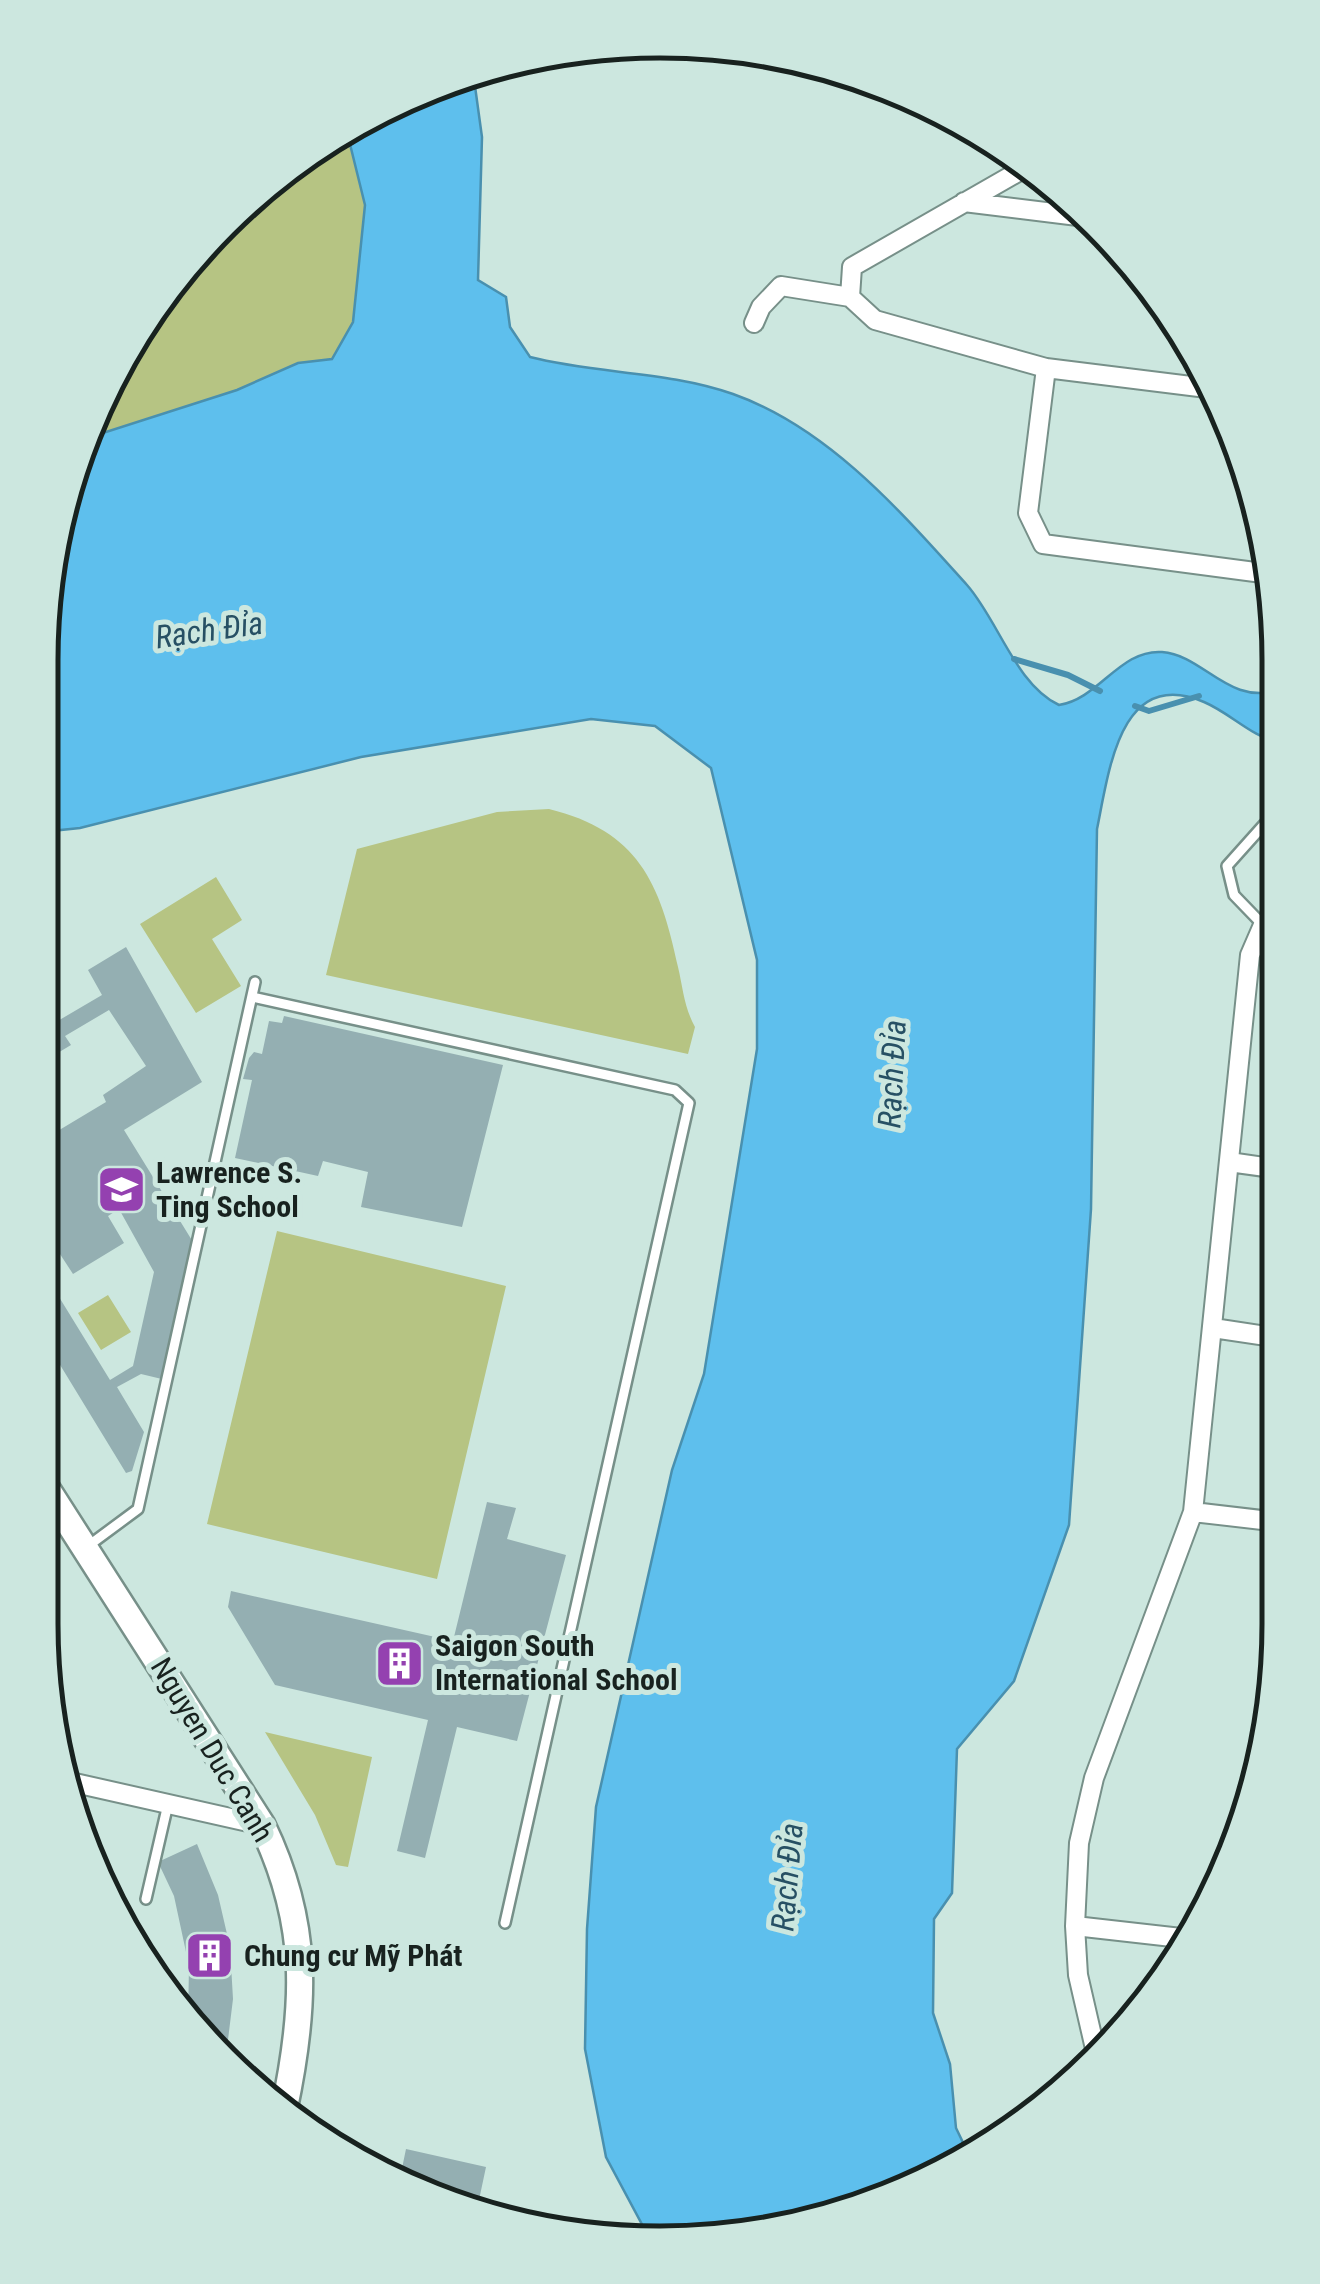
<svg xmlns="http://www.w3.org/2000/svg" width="1320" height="2284" font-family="'Roboto Condensed',sans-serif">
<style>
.green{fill:#b6c483}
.water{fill:#5ebfed;stroke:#4990af;stroke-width:2.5}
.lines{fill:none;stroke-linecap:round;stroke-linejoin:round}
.stream{stroke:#4990af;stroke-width:6}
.building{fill:#94afb2}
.lane-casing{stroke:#779089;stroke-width:14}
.street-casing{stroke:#779089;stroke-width:22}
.secondary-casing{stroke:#779089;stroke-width:30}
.lane{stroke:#fff;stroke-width:9}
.street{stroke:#fff;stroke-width:18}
.secondary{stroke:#fff;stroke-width:25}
.labels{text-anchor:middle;stroke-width:10;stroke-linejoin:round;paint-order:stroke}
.poi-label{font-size:30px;font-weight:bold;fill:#18221f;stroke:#cce7df;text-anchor:start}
.street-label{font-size:30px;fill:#18221f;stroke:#cce7df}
.water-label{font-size:32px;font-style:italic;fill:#275064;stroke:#cce7df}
.rim{fill:none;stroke:#18221f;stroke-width:5}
</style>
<rect width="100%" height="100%" fill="#cce7df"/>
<path class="green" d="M347,132L365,205L353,322L332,359L298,363L237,390L84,439L144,316L315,145Z
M549,809C638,831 660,882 678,967C683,988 684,1007 695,1027L688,1054L326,975L357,849L497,812Z
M216,877L242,920L212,939L241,986L196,1013L140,924Z
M277,1231L506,1286L437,1579L207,1524Z
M108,1295L131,1332L101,1350L78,1313Z
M265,1732L372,1757L348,1867L336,1865L315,1815Z"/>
<path class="water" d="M474,79L482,137L478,280L506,297L510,327L530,357C596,374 668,371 733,394C829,428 901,512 967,585C998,620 1016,685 1059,705C1099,699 1120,649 1162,652C1204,655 1228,706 1279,690V743C1251,736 1230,713 1204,702C1120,666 1109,771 1097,829L1091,1209L1069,1525L1014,1681L957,1749L952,1893L934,1919L933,2013L950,2064L956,2128L968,2153L860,2211L661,2244L652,2243L606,2157L585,2049L587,1929L596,1807L672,1470L704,1374L757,1049V960L711,768L655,726L591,719L361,757L80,828L41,832V619L73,461L84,439L237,390L298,363L332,359L353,322L365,205L347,132Z"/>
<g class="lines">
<path class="stream" d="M1014,659L1068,675L1100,691
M1135,706L1149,711L1199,696"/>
</g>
<path class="building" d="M126,947L202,1082L124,1130L193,1242L166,1380L141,1374L117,1387L144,1432L132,1471L126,1473L40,1332V1266L110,1380L133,1366L154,1272L119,1209L108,1216L124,1243L73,1274L58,1251L40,1263L41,1141L106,1102L103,1095L146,1066L109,1010L65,1036L71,1045L41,1063V1010L47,1007L56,1022L102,995L88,970Z
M284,1016L503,1065L462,1227L361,1207L368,1172L323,1161L318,1176L235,1158L252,1080L243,1079L249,1058L254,1052L262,1054L269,1021L282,1023Z
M487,1502L516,1508L507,1539L566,1555L517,1741L457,1727L425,1858L397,1851L428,1720L275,1685L228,1607L231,1591L453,1641Z
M197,1844L218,1895L230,1947L233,1999L226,2056L188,2020L189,1966L174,1896L158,1862Z
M406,2149L486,2167L479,2200L485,2202L482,2215L400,2178Z"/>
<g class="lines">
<defs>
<path id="lane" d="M1263,925L1234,895L1227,866L1269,819L1279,815
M252,997L675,1090L689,1103L505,1923
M88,1546L138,1509L255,982
M146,1899L168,1804"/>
<path id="street" d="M964,202L1094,218
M850,297L852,267L1030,165
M754,323L761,307L781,286L850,297L875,320L1046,368L1215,389
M1046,368L1028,513L1043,544L1270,574
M1229,1162L1279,1169
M1213,1328L1279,1338
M1193,1512L1279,1522
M40,1531L65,1515
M66,1781L262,1825
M1075,1926L1190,1939
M1096,2053L1078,1975L1075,1926L1079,1843L1094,1778L1193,1512L1250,955L1263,925L1279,917"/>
<path id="secondary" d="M40,1478L262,1825C310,1924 306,2006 284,2110"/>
</defs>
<use href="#lane" class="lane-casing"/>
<use href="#street" class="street-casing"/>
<use href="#secondary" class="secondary-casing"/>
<use href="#lane" class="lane"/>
<use href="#street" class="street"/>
<use href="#secondary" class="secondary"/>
</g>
<defs>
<symbol id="school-square" viewBox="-11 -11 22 22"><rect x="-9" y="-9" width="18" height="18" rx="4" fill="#9441b0" stroke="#cce7df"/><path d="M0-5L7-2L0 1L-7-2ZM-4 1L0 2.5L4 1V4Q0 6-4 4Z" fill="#fff"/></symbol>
<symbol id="building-square" viewBox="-11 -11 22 22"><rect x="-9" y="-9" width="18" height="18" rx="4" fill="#9441b0" stroke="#cce7df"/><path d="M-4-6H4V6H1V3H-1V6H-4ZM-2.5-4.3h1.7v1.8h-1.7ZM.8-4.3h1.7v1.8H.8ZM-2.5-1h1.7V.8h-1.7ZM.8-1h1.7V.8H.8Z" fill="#fff"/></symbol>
</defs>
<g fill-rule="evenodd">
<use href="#school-square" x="94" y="1162" width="55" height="55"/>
<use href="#building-square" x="372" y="1636" width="55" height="55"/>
<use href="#building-square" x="182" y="1928" width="55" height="55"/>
</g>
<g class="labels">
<g class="poi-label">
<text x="156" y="1183">Lawrence S.<tspan x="156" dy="34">Ting School</tspan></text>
<text x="435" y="1656">Saigon South<tspan x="435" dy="34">International School</tspan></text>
<text x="244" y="1966">Chung cư Mỹ Phát</text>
</g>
<g class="street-label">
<text transform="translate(212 1750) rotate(59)" y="10">Nguyen Duc Canh</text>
</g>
<g class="water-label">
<text transform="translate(209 630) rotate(-8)" y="11">Rạch Đỉa</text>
<text transform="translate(892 1074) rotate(-87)" y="11">Rạch Đỉa</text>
<text transform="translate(787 1877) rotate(-85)" y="11">Rạch Đỉa</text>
</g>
</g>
<path d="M0 0H1320V2284H0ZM660 58H660A602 602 0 0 1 1262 660V1624A602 602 0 0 1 660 2226H660A602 602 0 0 1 58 1624V660A602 602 0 0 1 660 58Z" fill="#cce7df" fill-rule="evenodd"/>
<path class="rim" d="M660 58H660A602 602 0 0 1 1262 660V1624A602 602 0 0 1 660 2226H660A602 602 0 0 1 58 1624V660A602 602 0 0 1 660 58Z"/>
</svg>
